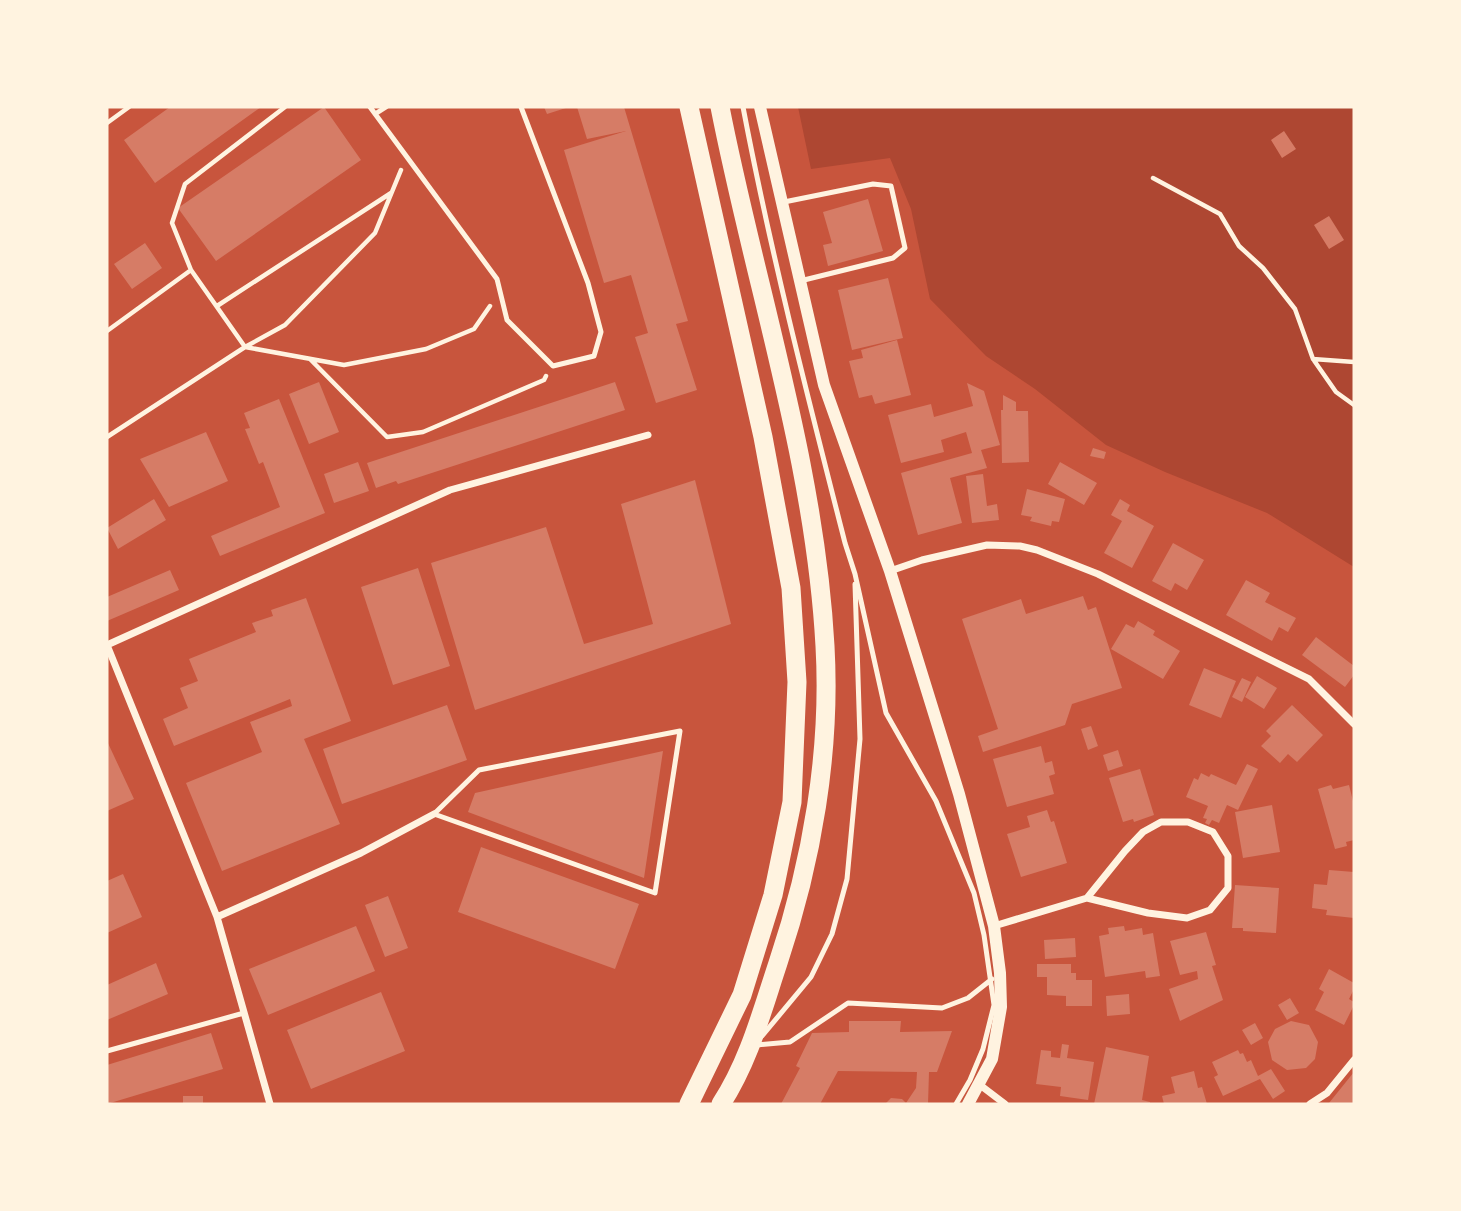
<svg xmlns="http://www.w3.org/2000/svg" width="1461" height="1211" font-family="Barlow,sans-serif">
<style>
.green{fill:#ae4732}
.building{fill:#d67c66}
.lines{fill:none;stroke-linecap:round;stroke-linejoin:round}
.path{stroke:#fff3e0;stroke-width:4.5}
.service{stroke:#fff3e0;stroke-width:5}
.minor{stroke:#fff3e0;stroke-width:7}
.tertiary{stroke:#fff3e0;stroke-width:12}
.trunk{stroke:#fff3e0;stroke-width:19}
</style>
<rect width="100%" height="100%" fill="#c8553d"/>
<path class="green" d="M798,107H1354V567L1267,513L1165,472L1106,445L1035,389L986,356L930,299L911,209L890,158L811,169Z"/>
<path class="building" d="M170,107H261L155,183L124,140Z
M324,107L361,160L216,261L178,208Z
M544,107H569L547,114Z
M577,107H624L688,321L676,324L697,390L656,403L635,337L648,333L631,275L604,283L564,150L626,131L587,139Z
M1284,131L1296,149L1282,158L1271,140Z
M868,199L883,251L828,266L823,245L832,243L823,212Z
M1329,216L1344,240L1329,249L1314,225Z
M145,243L162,268L132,289L114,264Z
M888,278L903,338L852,350L838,290Z
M897,340L911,395L875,404L872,395L859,398L849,361L863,358L861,350Z
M319,382L339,432L309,444L289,394Z
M615,382L625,410L398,484L396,481L376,488L367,463Z
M967,383L984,391L1000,445L981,450L987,468L950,478L962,523L918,535L901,473L972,453L966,432L941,440L944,452L901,463L888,415L931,404L934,417L973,406Z
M1003,395L1016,402V411H1028L1029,462L1002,463L1001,410H1003Z
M279,399L325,513L220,556L211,536L280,507L263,462L259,464L245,429L250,428L244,413Z
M206,432L228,481L169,507L140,459Z
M1093,448L1106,452L1104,459L1090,456Z
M358,462L369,491L334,503L324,474Z
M1060,462L1097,483L1084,505L1048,484Z
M983,474L987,506L997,504L999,520L972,523L966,476Z
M695,480L731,624L475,710L431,563L546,527L584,644L653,624L621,504Z
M1027,489L1065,499L1059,522L1052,521L1051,526L1030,521L1032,517L1021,515Z
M154,499L166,520L118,549L107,528Z
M1120,499L1130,505L1127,511L1154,526L1132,568L1104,553L1122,521L1111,515Z
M1173,543L1204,560L1187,590L1175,583L1171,591L1152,581Z
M418,568L450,666L393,685L361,587Z
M170,570L179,590L107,621V597Z
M1246,580L1270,593L1265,602L1296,618L1288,632L1279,627L1272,641L1226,615Z
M1083,596L1088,610L1096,607L1122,688L1072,704L1065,725L983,752L978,736L998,729L962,619L1021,599L1026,614Z
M306,598L351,721L304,739L340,824L222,871L186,783L262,752L250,722L292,706L290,699L174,746L163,719L188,708L180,688L198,681L189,659L256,632L252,623L273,616L271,610Z
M1138,621L1155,631L1153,635L1180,651L1163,679L1111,649L1126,624L1134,628Z
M1316,637L1354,666V675L1345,687L1302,655Z
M1204,668L1236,681L1221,718L1189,705Z
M1257,676L1277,688L1264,709L1245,697Z
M1242,678L1251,682L1242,702L1232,697Z
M447,705L467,760L342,804L323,749Z
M1292,705L1323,735L1297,762L1288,754L1280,763L1261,746L1271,736L1266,731Z
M1091,726L1098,746L1088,750L1081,729Z
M107,741L134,799L107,811Z
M1041,746L1045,763L1052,761L1055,774L1049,776L1054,794L1007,807L993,759Z
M1118,750L1123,766L1108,771L1103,755Z
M663,751L644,878L468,812L475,793Z
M1247,764L1258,769L1238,810L1227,805L1219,823L1212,820L1209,825L1205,823L1207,819L1203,818L1208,806L1186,797L1194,778L1198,780L1201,773L1209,777L1211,774L1236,785Z
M1140,769L1154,815L1134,822L1133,819L1123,822L1109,778Z
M1331,785L1333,789L1349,785L1354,805V840L1346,842L1347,846L1335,849L1318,789Z
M1272,805L1280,852L1243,858L1235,812Z
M1047,810L1051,822L1054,821L1067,863L1021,877L1007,834L1030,827L1027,816Z
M481,847L639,904L615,969L458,912Z
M1329,870L1354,872V918L1326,915L1327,910L1312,908L1314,884L1327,885Z
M123,874L142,917L107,933V881Z
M1235,885L1279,888L1276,933L1243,931V928H1232Z
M388,896L408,948L385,957L365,905Z
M356,926L375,971L268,1015L249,969Z
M1124,926L1125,931L1142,928L1143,935L1153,933L1160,976L1146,978L1145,971L1105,977L1099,936L1109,934L1108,928Z
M1206,932L1216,965L1212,966L1223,1000L1180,1021L1169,989L1198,979L1197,971L1180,975L1170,941Z
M1075,938L1076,957L1045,959L1044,940Z
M156,963L168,994L107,1020V985Z
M1037,964H1071V973H1076V980H1092V1006H1066V996L1047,995V977H1037Z
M1329,969L1354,983V989L1349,999L1354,1002V1005L1344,1025L1315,1010L1324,992L1319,989Z
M381,992L405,1051L311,1089L287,1030Z
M1129,994L1130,1014L1107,1016L1106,996Z
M1290,998L1299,1013L1287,1020L1278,1005Z
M849,1021H901L900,1032L952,1031L937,1072H929L928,1104H885L891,1098L902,1099L906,1103L916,1088L917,1072L838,1071L820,1104H781L800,1068L796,1066L812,1033L849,1032Z
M1291,1021L1309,1025L1318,1042L1315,1059L1306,1068L1287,1070L1272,1060L1268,1042L1275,1029Z
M1255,1023L1263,1038L1251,1045L1242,1030Z
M211,1033L223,1069L107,1104V1065Z
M1062,1044L1069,1045L1067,1058L1094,1062L1088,1100L1060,1096L1061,1087L1036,1084L1041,1050L1051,1051V1057L1060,1058Z
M1106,1047L1149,1056L1142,1100L1150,1102V1104H1094Z
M1238,1050L1240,1054L1243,1053L1247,1062L1251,1060L1258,1076L1271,1069L1285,1091L1273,1099L1260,1079L1223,1096L1214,1077L1218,1075L1212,1062Z
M1194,1071L1198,1088L1202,1087L1207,1104H1164L1162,1096L1175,1093L1171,1077Z
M1354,1072V1104H1330L1329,1103Z
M183,1096H203V1104H183Z"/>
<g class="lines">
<path class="path" d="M107,123L129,107
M1153,178L1220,214L1239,246L1263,268L1295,309L1313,359
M191,270L245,347L344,365L426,349L474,329L490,306
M217,306L391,193
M107,331L191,270L172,223L185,184L285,107
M310,359L387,437L423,432L544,380L546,376
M1354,362L1313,359L1336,392L1354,405
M107,437L245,347L285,325L375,233L401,170"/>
<path class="service" d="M370,107L497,279L507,320L553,366L594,356L601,332L588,283L521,107
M743,107C771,254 808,398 845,543L855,574L886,713L936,801L974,893L984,935L994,1005L983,1049L970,1080L956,1104
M375,114L386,107
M784,202L873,184L891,186L905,248L893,258L800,281
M680,731L655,893L434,814L479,770Z
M762,1036L811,977L832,934L847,879L860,739L855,584
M757,1045L790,1042L848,1003L942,1008L968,998L992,979
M107,1051L244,1013"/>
<path class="minor" d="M890,571L922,560L987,545L1020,546L1037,550L1098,574L1309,679L1354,724
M107,645L450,490L648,435
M107,645L217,917L270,1104
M217,917L361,853L434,814
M994,926L1087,898L1148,913L1187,918L1210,910L1228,888V856L1213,832L1188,822H1161L1143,832L1125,851L1087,898
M980,1085L1005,1104
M1310,1104L1327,1093L1354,1060"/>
<path class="tertiary" d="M760,107L824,385L890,571L959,794L994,926L1000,973L1001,1007L992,1059L968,1104"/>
<path class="trunk" d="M720,107C755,286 815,462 825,646C831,752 812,862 778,963C762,1011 749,1061 721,1104
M689,1104L742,995L773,895L792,802L797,682L791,588L763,437L689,107"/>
</g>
<rect width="1461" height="1211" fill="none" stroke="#fff3e0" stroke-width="217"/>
</svg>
